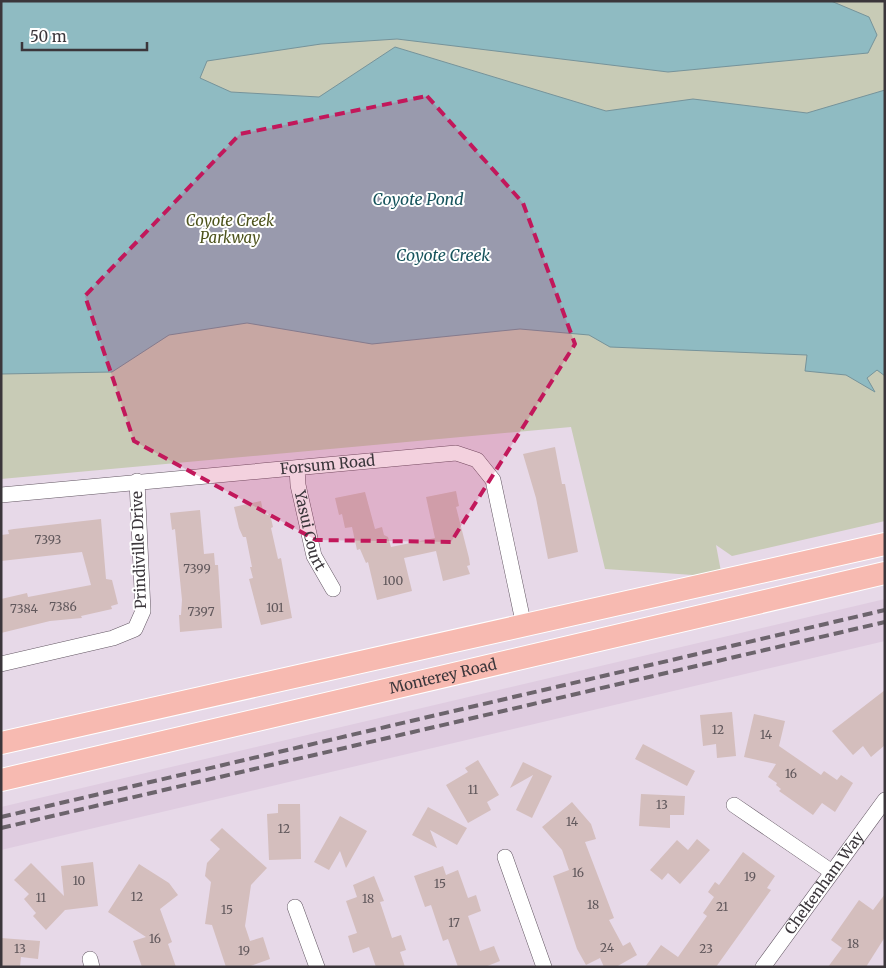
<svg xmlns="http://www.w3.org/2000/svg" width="886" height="968" font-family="Merriweather,serif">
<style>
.built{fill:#dfcce0}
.green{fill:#c8cbb6}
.water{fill:#8fbbc2;stroke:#76939a}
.building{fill:#d4bebd}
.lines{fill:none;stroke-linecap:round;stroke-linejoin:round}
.minor-casing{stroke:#635763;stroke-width:16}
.primary-casing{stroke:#fff;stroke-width:24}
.minor{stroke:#fff;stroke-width:15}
.primary{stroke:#f7bab1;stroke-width:22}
.rail{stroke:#6c646c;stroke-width:4;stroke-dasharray:10 5;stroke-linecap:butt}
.marked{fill:#c2185b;fill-opacity:0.2;stroke:#c2185b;stroke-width:4;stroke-dasharray:10 6;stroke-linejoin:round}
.labels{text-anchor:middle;stroke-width:4;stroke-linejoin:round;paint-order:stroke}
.number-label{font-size:12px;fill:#61585c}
.park-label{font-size:15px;font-style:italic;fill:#4d531c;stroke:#fff}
.street-label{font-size:15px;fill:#3b363b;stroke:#fff}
.water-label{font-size:16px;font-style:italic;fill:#17545d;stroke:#fff}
</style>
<rect width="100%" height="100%" fill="#e7d9e8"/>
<path class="built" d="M885,599V641L1,850V807Z"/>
<path class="green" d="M1,1H885V521L732,556L716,545L722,577L605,569L571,427L1,479Z"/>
<path class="water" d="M1,1H831L869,17L877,35L868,53L668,72L397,39L321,44L207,61L200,78L231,92L319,97L395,47L606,111L693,99L807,113L885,90V376L877,370L867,378L875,392L846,375L805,371L807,355L610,347L589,335L520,329L372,344L247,323L169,335L112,372L1,374Z"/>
<path class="building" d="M555,447L562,484H565L578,552L548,559L536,498L523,454Z
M456,491L459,506L456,507L469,558L470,565L467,566L470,574L443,581L436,551L404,558L412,591L377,600L368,562L366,563L360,549L357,550L352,527L345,528L342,514L339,515L335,498L365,492L375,529L382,527L384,535L388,537L391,547L435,538L426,497Z
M261,501L263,511L265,510L267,515L270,514L273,527L271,528L278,559L281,558L292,618L261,625L249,579L253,578L250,567H252L246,537H243L239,528L234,507Z
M200,510L204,554L214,553L215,565H218L222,628L180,632L179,615H181L182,600L175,529L172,530L170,513Z
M101,519L106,579L112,580L118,604L111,606L112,609L81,616L82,618L50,621L1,633V599L27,593L28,597L91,585L82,552L1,561V535L9,534L8,530L14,529Z
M885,690V745L871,757L863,746L853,755L832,731Z
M732,712L736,756L717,758L716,744L703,746L700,715Z
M754,714L785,721L779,746L821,775L824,771L837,780L841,775L853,783L835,812L822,803L813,815L779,791L781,789L776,785L777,783L768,777L776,764L744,757Z
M643,744L695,771L687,786L635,759Z
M478,760L499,795L487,802L491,810L468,823L446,785L468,772L465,768Z
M523,762L552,776L532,818L516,810L533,775L510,788Z
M641,794L685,796L684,815H670V828L639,826Z
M572,802L591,824L596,839L585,842L614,918L609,920L623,946L630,942L637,955L616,967H604L600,958L586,965L577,949L553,876L569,870L562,850L542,827Z
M278,804H300L301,859L269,860L267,814L278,813Z
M428,807L467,828L457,845L430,830L437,848L412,835Z
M340,816L367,831L346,868L340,851L329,870L314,862Z
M222,828L267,868L251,885L245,926L250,941L263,937L270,959L248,967H226L212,925L205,924L211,882L205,876L207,863L220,849L210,840Z
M697,839L710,850L680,884L668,873L662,880L650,870L677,840L688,850Z
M743,852L775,876L767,888L771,890L716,967H645L661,945L678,957L707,916L703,913L714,897L708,892L715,882L719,885Z
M93,862L98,906L65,910L46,930L33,916L36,913L24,899L29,894L14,880L31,863L64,896L61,866Z
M139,864L169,883L178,895L160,909L172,942L168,944L176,967H142L133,941L146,937L108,912Z
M443,866L446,875L458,870L468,898L476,895L481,911L468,916L480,951L494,946L500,961L485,967H458L448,939L443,941L431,905L425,907L414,876Z
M374,876L384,901L380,902L392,938L401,935L406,950L400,952L405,967H376L369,947L353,953L348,936L357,933L346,901L357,897L353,885Z
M885,894V937L866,967H828L842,948L831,940L859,900L873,910Z
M1,938L40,941L38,959L21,957L20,967H1Z"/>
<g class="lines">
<defs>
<g id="minor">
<path id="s1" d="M297,468L298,485L314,556L333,589"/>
<path id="s2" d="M1,495L456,453L477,460L493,480L524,626"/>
<path d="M1,664L113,638L135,629L143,611L137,481"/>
<path d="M734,805L832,872"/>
<path d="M505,857L544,967"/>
<path d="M295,907L317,967"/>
<path d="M90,959L92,967"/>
<path id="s3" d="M763,967L885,800"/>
</g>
<g id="primary">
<path d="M1,743L885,544"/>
<path id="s4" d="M1,780L885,573"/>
</g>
</defs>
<use href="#minor" class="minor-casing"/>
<use href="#primary" class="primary-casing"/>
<use href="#minor" class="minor"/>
<use href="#primary" class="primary"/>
<path class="rail" d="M1,817L885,610
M1,828L885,622"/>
</g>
<path class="marked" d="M427,96L523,203L575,344L451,542L316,540L134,441L85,296L240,134Z"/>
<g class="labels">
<g class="number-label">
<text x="48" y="544">7393</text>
<text x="197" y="573">7399</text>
<text x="393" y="585">100</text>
<text x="63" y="611">7386</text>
<text x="275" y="612">101</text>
<text x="24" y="613">7384</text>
<text x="201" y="616">7397</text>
<text x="718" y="734">12</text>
<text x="766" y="739">14</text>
<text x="791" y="778">16</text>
<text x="473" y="794">11</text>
<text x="662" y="809">13</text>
<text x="572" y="826">14</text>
<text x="284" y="833">12</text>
<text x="578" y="877">16</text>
<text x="750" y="881">19</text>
<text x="79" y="885">10</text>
<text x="440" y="888">15</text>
<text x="137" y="901">12</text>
<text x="41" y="902">11</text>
<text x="368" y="903">18</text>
<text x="593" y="909">18</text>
<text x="722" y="911">21</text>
<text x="227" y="914">15</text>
<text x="454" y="927">17</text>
<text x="155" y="943">16</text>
<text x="853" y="948">18</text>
<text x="607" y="952">24</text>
<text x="20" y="953">13</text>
<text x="706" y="953">23</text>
<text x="244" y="955">19</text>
</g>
<g class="park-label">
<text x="230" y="226">Coyote Creek<tspan x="230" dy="17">Parkway</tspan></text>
</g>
<g class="street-label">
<text dy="5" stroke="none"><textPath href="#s2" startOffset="328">Forsum Road</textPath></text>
<text dy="5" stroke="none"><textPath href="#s1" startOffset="64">Yasui Court</textPath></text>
<text transform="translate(139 550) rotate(-92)" y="5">Prindiville Drive</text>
<text dy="5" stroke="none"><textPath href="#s4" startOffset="454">Monterey Road</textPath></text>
<text dy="5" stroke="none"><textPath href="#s3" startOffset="104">Cheltenham Way</textPath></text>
</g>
<g class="water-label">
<text x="418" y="205">Coyote Pond</text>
<text x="443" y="261">Coyote Creek</text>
</g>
</g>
<rect width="886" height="968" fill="none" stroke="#3b363b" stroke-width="5"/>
<path d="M22 42v8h125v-8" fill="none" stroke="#3b363b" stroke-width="2.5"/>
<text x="30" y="42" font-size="15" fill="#3b363b" stroke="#ffffff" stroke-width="4" paint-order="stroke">50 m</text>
</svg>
